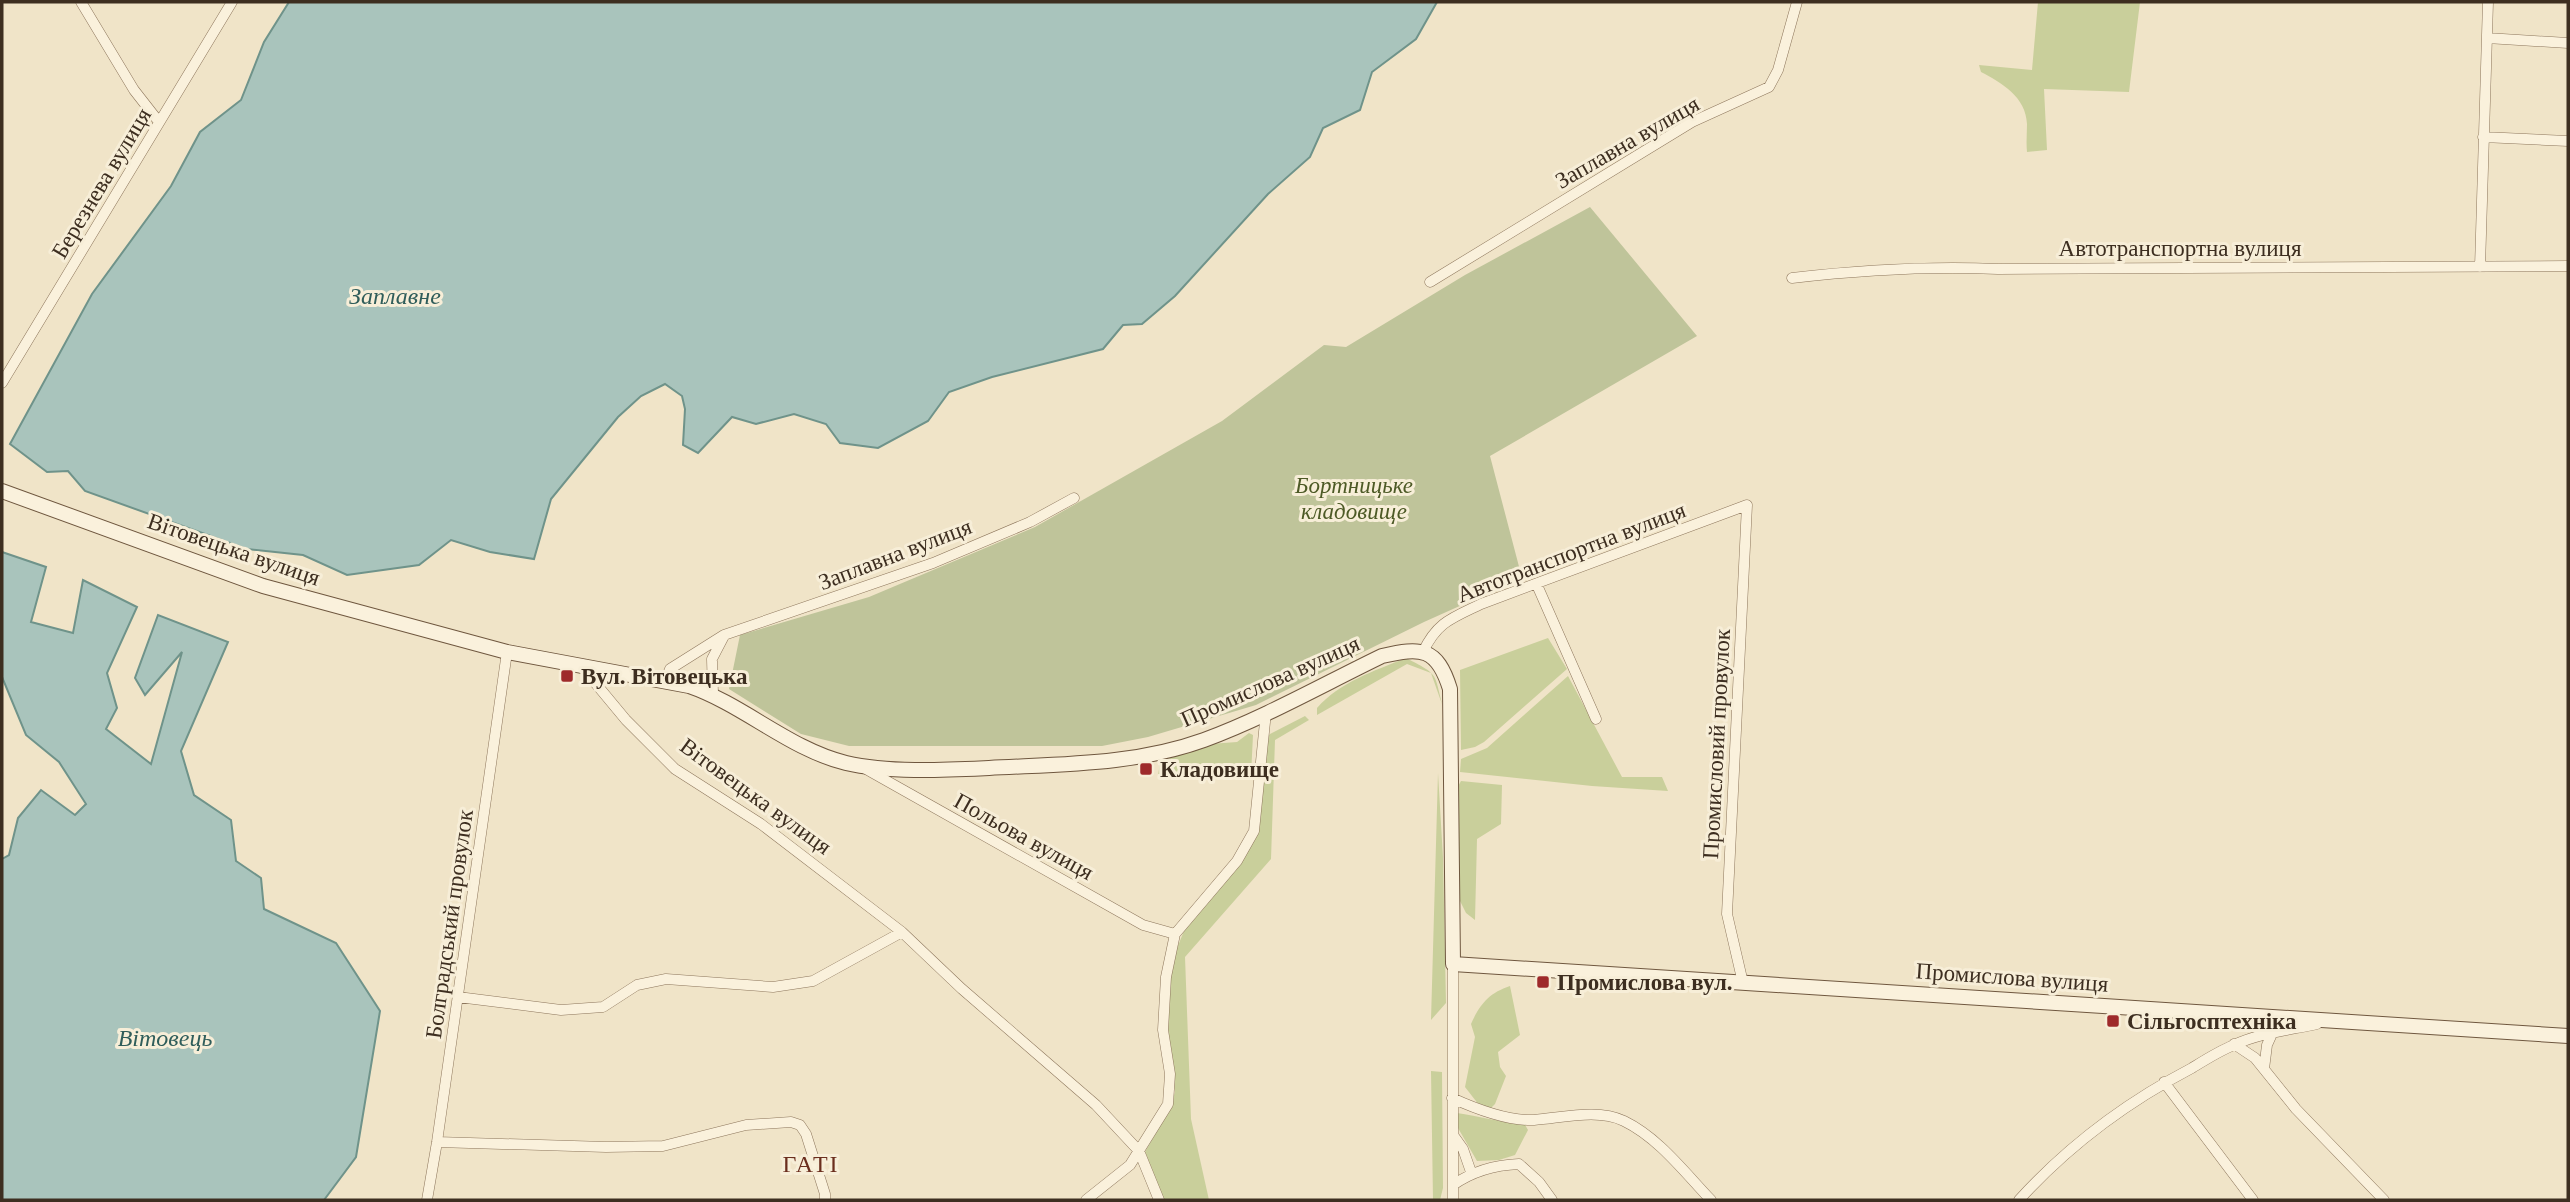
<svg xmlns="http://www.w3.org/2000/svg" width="2570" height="1202" font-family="'Times New Roman',serif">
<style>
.green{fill:#c9cf9b}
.cemetery{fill:#bfc49a}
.water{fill:#a9c4bc;stroke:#6f938a;stroke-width:2}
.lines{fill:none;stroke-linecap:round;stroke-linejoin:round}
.street-casing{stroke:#8d765c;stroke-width:11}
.secondary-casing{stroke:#6f573f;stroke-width:16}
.street{stroke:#faf1dc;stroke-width:10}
.secondary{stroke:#faf1dc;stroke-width:14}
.poi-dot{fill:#9e2a2b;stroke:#f7eed8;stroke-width:2.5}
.labels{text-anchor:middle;stroke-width:6;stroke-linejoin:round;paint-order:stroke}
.street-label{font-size:23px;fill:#3d2e20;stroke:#f7eed8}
.park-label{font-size:23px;font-style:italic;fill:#4d5a26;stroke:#f7eed8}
.poi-label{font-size:23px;font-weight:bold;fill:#3d2e20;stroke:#f7eed8;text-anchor:start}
.water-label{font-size:24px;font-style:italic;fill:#2f5d5a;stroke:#f7eed8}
.neighbourhood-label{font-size:24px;letter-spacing:2px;fill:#6b2e1e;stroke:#f7eed8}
</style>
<rect width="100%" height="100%" fill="#f0e4c8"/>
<path class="green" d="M2038,2H2140L2129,92L2044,89L2047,150L2027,152C2026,142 2027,133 2027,124C2026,97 2002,83 1981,72L1979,65L2032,70Z
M1548,638L1567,669L1484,742L1475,747L1461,750L1460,670Z
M1406,658C1439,675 1434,672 1443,707L1431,673L1407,664L1317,715V708C1340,682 1374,671 1406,658Z
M1568,676L1622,777H1662L1668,791L1592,786L1460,772L1461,759L1487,748Z
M1305,716L1309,720L1275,740L1271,859L1185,957L1191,1119L1209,1200H1164L1145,1152L1171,1106L1175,1092L1166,1030L1169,981L1175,953L1186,926L1257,832L1266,739L1270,734Z
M1249,733L1253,735L1251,775L1158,776L1160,762L1210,744L1237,742Z
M1438,773L1443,858L1446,1003L1431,1020Z
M1461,781L1502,785L1501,824L1477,839L1475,920L1466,913L1457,895L1456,790Z
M1510,986L1520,1035L1498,1052L1500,1067L1506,1076L1495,1104L1491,1108L1479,1105L1465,1087L1475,1037L1471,1024C1480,1004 1489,993 1510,986Z
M1431,1071L1442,1072L1443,1188L1440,1200H1433Z
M1457,1113C1477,1116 1504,1123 1524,1123L1528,1130L1515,1155L1499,1160L1477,1161L1458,1128Z"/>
<path class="cemetery" d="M1590,207L1697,336L1490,456L1522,578L1424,622L1256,705L1148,737L1102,746H849L801,734L729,689L740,635L869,597L1035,527L1222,421L1324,345L1346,347L1465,275Z"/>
<path class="water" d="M289,2H1437L1416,39L1372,72L1360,110L1323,128L1310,157L1268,194L1175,296L1142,324L1123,325L1103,349L992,377L949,392L928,421L878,448L840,443L826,424L794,414L756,424L732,417L698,453L683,445L685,409L682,396L665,384L641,396L618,417L551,499L534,559L490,552L451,540L419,565L347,575L303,555L247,549L85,491L68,471L47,472L10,444L92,294L171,186L200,132L241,100L264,42Z
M2,552L46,567L31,622L73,633L83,580L137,607L107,673L117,708L106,729L151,764L182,652L145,695L135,678L158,615L228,642L181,751L194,795L231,820L236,861L261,878L264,909L336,943L380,1011L356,1157L324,1200H2V859L9,855L18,818L41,790L75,815L86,804L59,762L26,735L2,677Z"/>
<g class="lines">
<defs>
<path id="street" d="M81,2L134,90L159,122
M2487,38L2568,43
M2483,137L2568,141
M2480,267L2488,2
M1792,278C1861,270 1929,266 1998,269L2568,266
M1430,282L1692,122L1769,87L1778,70L1797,2
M2,383L232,2
M1537,585L1596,719
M1423,652C1437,622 1452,618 1481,604L1747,505L1727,914L1743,983
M582,667L626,720L675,769L761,824L902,932L962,989L1096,1105L1139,1151L1159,1200
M665,682L670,669L724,635L933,563L1030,522L1074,498
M713,694L712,659L724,636
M864,768L1143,925L1175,934
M458,997L561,1010L603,1007L637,985L666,979L773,987L813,981L902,932
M2234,1044L2255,1058L2296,1109L2384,1200
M2264,1069L2267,1045L2272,1034
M2164,1082L2253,1200
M1452,1098C1476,1109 1507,1121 1534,1120C1562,1118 1598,1108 1624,1121C1659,1138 1685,1173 1711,1200
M1453,1135L1463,1149L1471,1172
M437,1142L606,1147L663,1146L746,1125L791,1122L800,1125L806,1134L825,1194V1200
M1453,1185C1473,1171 1494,1165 1519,1164L1539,1182L1552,1200
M427,1200L437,1142L507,652
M1086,1200L1130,1165L1168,1104L1170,1074L1163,1030L1166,977L1175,934L1237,861L1254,831L1266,712
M1453,1200V964
M2019,1200C2068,1146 2127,1102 2192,1068C2205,1060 2219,1051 2234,1045C2259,1033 2290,1030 2317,1024"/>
<path id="secondary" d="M2,491L263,586L507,652L689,686C744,705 789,749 846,763C889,773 945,770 989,768C1061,764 1135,765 1204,740C1264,718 1324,684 1382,656C1421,647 1437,647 1450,689L1453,964L2568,1036"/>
</defs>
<use href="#street" class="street-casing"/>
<use href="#secondary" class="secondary-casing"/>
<use href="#street" class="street"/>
<use href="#secondary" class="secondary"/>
</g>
<g class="poi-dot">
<rect x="560" y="669" width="14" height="14" rx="3.5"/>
<rect x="1139" y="762" width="14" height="14" rx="3.5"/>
<rect x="1536" y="975" width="14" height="14" rx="3.5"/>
<rect x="2106" y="1014" width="14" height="14" rx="3.5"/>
</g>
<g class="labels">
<g class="street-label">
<text transform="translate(1627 142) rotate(-30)" y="8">Заплавна вулиця</text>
<text transform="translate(101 183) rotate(-59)" y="8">Березнева вулиця</text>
<text x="2180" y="256">Автотранспортна вулиця</text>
<text transform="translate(234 549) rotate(19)" y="8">Вітовецька вулиця</text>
<text transform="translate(1571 552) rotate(-21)" y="8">Автотранспортна вулиця</text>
<text transform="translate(895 554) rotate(-21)" y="8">Заплавна вулиця</text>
<text transform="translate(1270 681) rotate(-24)" y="8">Промислова вулиця</text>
<text transform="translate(1716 744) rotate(-87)" y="8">Промисловий провулок</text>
<text transform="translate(756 796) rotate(36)" y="8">Вітовецька вулиця</text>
<text transform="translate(1024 836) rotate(29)" y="8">Польова вулиця</text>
<text transform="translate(449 924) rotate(-82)" y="8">Болградський провулок</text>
<text transform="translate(2012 977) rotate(4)" y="8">Промислова вулиця</text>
</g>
<g class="park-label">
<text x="1354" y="493">Бортницьке<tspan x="1354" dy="26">кладовище</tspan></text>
</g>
<g class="poi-label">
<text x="581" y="684">Вул. Вітовецька</text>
<text x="1160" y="777">Кладовище</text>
<text x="1557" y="990">Промислова вул.</text>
<text x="2127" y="1029">Сільгосптехніка</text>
</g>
<g class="water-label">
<text x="395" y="304">Заплавне</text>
<text x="165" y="1046">Вітовець</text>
</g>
<g class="neighbourhood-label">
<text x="811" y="1172">ГАТІ</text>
</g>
</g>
<rect width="2570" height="1202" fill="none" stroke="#3d2e20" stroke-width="7"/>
</svg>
